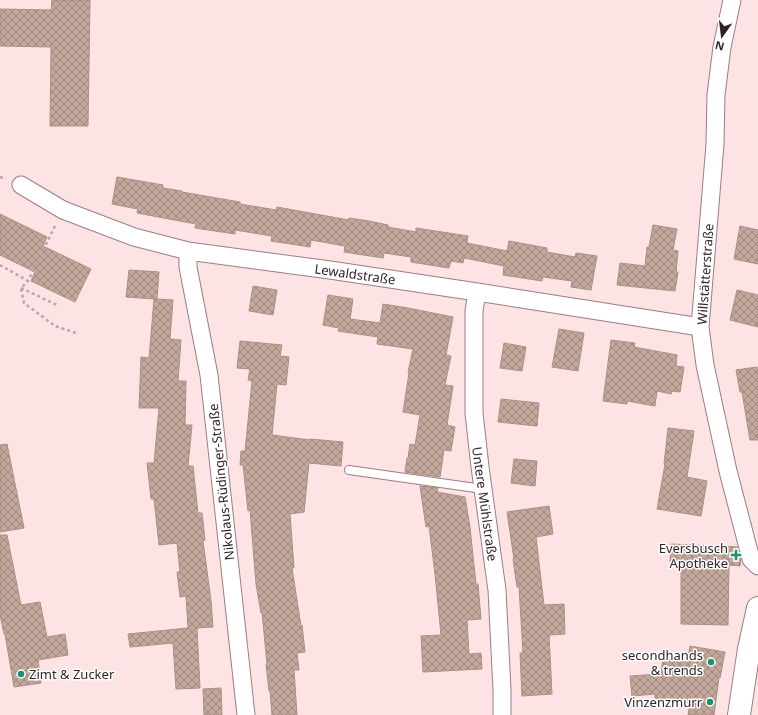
<svg xmlns="http://www.w3.org/2000/svg" width="758" height="715" font-family="'Noto Sans',sans-serif">
<style>
.building{fill:url(#building-cross-hatch);stroke:#ab8f84}
.lines{fill:none;stroke-linecap:round;stroke-linejoin:round}
.lane-casing{stroke:#9b7d80;stroke-width:10}
.street-casing{stroke:#9b7d80;stroke-width:19}
.secondary-casing{stroke:#9b7d80;stroke-width:24}
.path{stroke:#bba5a7;stroke-width:2.5;stroke-dasharray:3 3;stroke-linecap:butt}
.lane{stroke:#fff;stroke-width:8}
.street{stroke:#fff;stroke-width:17}
.secondary{stroke:#fff;stroke-width:22}
.poi-dot{fill:#1a9174;stroke:#fff;stroke-width:1.5}
.labels{text-anchor:middle;stroke-width:3;stroke-linejoin:round;paint-order:stroke}
.street-label{font-size:13px;fill:#312426;stroke:#fff}
.poi-label{font-size:13px;fill:#312426;stroke:#fff;text-anchor:end}
</style>
<defs>
<pattern id="building-cross-hatch" width="8" height="8" patternUnits="userSpaceOnUse"><rect width="8" height="8" fill="#c3a79b"/><path d="M0 0l8 8M0 8l8-8" fill="none" stroke="#9f887e"/></pattern>
</defs>
<rect width="100%" height="100%" fill="#fee3e5"/>
<path class="building" d="M52,0H90L88,126H50L51,47L0,46V9L51,10Z
M117,177L163,185V188L182,191V192L240,202V204L276,210L277,207L349,220V218L369,221L388,225V227L416,232V228L468,236L467,243L507,251L509,241L547,248V252L575,257L576,253L597,256L591,290L571,287L572,281L543,277L542,281L503,275L504,266L464,258L463,263L451,261L449,268L411,262V257L384,253L383,258L344,252L345,246L311,240L310,247L271,241L272,236L235,230V234L195,228L196,224L137,213L138,209L112,204Z
M0,214L47,237L43,246L91,269L75,302L31,281L35,272L0,255Z
M653,225L677,229L673,250L678,251L676,272H678L675,291L617,285L620,263L645,266L647,247H649Z
M740,226L758,230V264L734,259Z
M129,270L159,272L157,299L173,300L170,339L181,340L178,381H186L185,425H192L188,466H193L198,513H202L205,540L203,541L211,601L213,627L197,628L200,688L176,689L173,643L130,647L128,634L188,628L186,596L180,597L177,572H180L177,543L159,545L154,499H151L147,463H154L159,408H139L141,357L149,358L154,299L126,297Z
M253,286L277,290L273,315L249,311Z
M737,290L758,295V327L730,320Z
M328,295L353,299L350,319L380,323L383,304L408,308L453,317L446,355L451,356L445,385L453,386L447,425L455,427L451,451L444,450L440,477L405,472L407,458H408L410,444L415,445L420,415L403,412L409,373L408,372L413,349L377,344L378,337L338,331L339,328L323,325Z
M559,329L584,333L578,371L552,367Z
M611,340L635,343L634,347L677,355L676,366L684,367L680,392L672,391L671,394L657,391L655,406L627,401V404L603,401Z
M240,341L282,345L280,356L289,357L286,385L277,384L272,435L310,440V439L343,442L341,466L309,463L304,512L290,514L294,568H292L301,626L302,625L305,652L297,653L299,670H294L297,715H272L270,691H269L266,664H267L262,612L261,613L256,584L250,510L248,511L243,465H240L241,451H245L252,381L248,380L250,369L237,368Z
M504,343L526,347L522,371L500,368Z
M757,367L758,375V440H750L742,392H740L736,370Z
M501,399L539,403L537,426L498,422Z
M668,428L694,431L687,477L707,481L701,516L657,509L665,464H664Z
M7,444L24,528L0,532V445Z
M514,459L537,461L535,486L511,483Z
M420,486L438,488L437,492L465,497L470,527L476,584H478L481,619L467,620L469,654L481,653L482,669L423,672L421,636L441,635L435,574L429,526L426,527Z
M549,506L553,534L536,537L544,605L564,604L565,634L549,635L552,694L522,696L520,653H523L519,587H517L513,559H514L507,512Z
M0,535H7L21,605L40,602L47,637L65,634L68,655L38,660L41,683L14,687L5,634H4L0,615Z
M671,544L738,547L741,559L740,566L729,565L728,625L681,624V563L670,562Z
M690,646L725,652L720,678L719,677L714,715H688L690,703L655,698V694L632,696L630,676L661,674L663,658L687,662Z
M221,688L222,715H204L203,689Z"/>
<g class="lines">
<defs>
<path id="lane" d="M349,470L483,489"/>
<path id="street" d="M732,0L722,47L716,95L715,144L700,327L705,365L728,471L751,559L758,566
M21,185L63,210L134,237L188,251L330,270L477,292L700,327
M188,251V267L209,375L246,715
M477,292L474,311V413L480,467L497,590L502,690V715"/>
<path id="secondary" d="M739,715L749,649L758,608"/>
</defs>
<use href="#lane" class="lane-casing"/>
<use href="#street" class="street-casing"/>
<use href="#secondary" class="secondary-casing"/>
<path class="path" d="M0,177L6,179
M55,226L28,281L21,288L24,303L55,326L76,333
M0,265L28,281
M21,288L59,306"/>
<use href="#lane" class="lane"/>
<use href="#street" class="street"/>
<use href="#secondary" class="secondary"/>
</g>
<g class="poi-dot">
<path d="M734 549h4v4h4v4h-4v4h-4v-4h-4v-4h4z"/>
<circle cx="711" cy="662" r="4"/>
<circle cx="21" cy="674" r="4"/>
<circle cx="710" cy="702" r="4"/>
</g>
<g class="labels">
<g class="street-label">
<text transform="translate(355 274) rotate(8)" y="5">Lewaldstraße</text>
<text transform="translate(705 274) rotate(-86)" y="5">Willstätterstraße</text>
<text transform="translate(221 482) rotate(-96)" y="5">Nikolaus-Rüdinger-Straße</text>
<text transform="translate(485 504) rotate(82)" y="5">Untere Mühlstraße</text>
</g>
<g class="poi-label">
<text x="728" y="553">Eversbusch<tspan x="728" dy="15">Apotheke</tspan></text>
<text x="703" y="660">secondhands<tspan x="703" dy="15">&amp; trends</tspan></text>
<text x="29" y="679" text-anchor="start">Zimt &amp; Zucker</text>
<text x="702" y="707">Vinzenzmurr</text>
</g>
</g>
<g transform="translate(722 36) rotate(194)" stroke="#ffffff" stroke-width="3" paint-order="stroke">
<path d="M0-3L7 15L0 10L-7 15Z" fill="#312426"/>
<text y="-6" font-size="11" font-weight="bold" text-anchor="middle" fill="#312426">N</text>
</g>
</svg>
